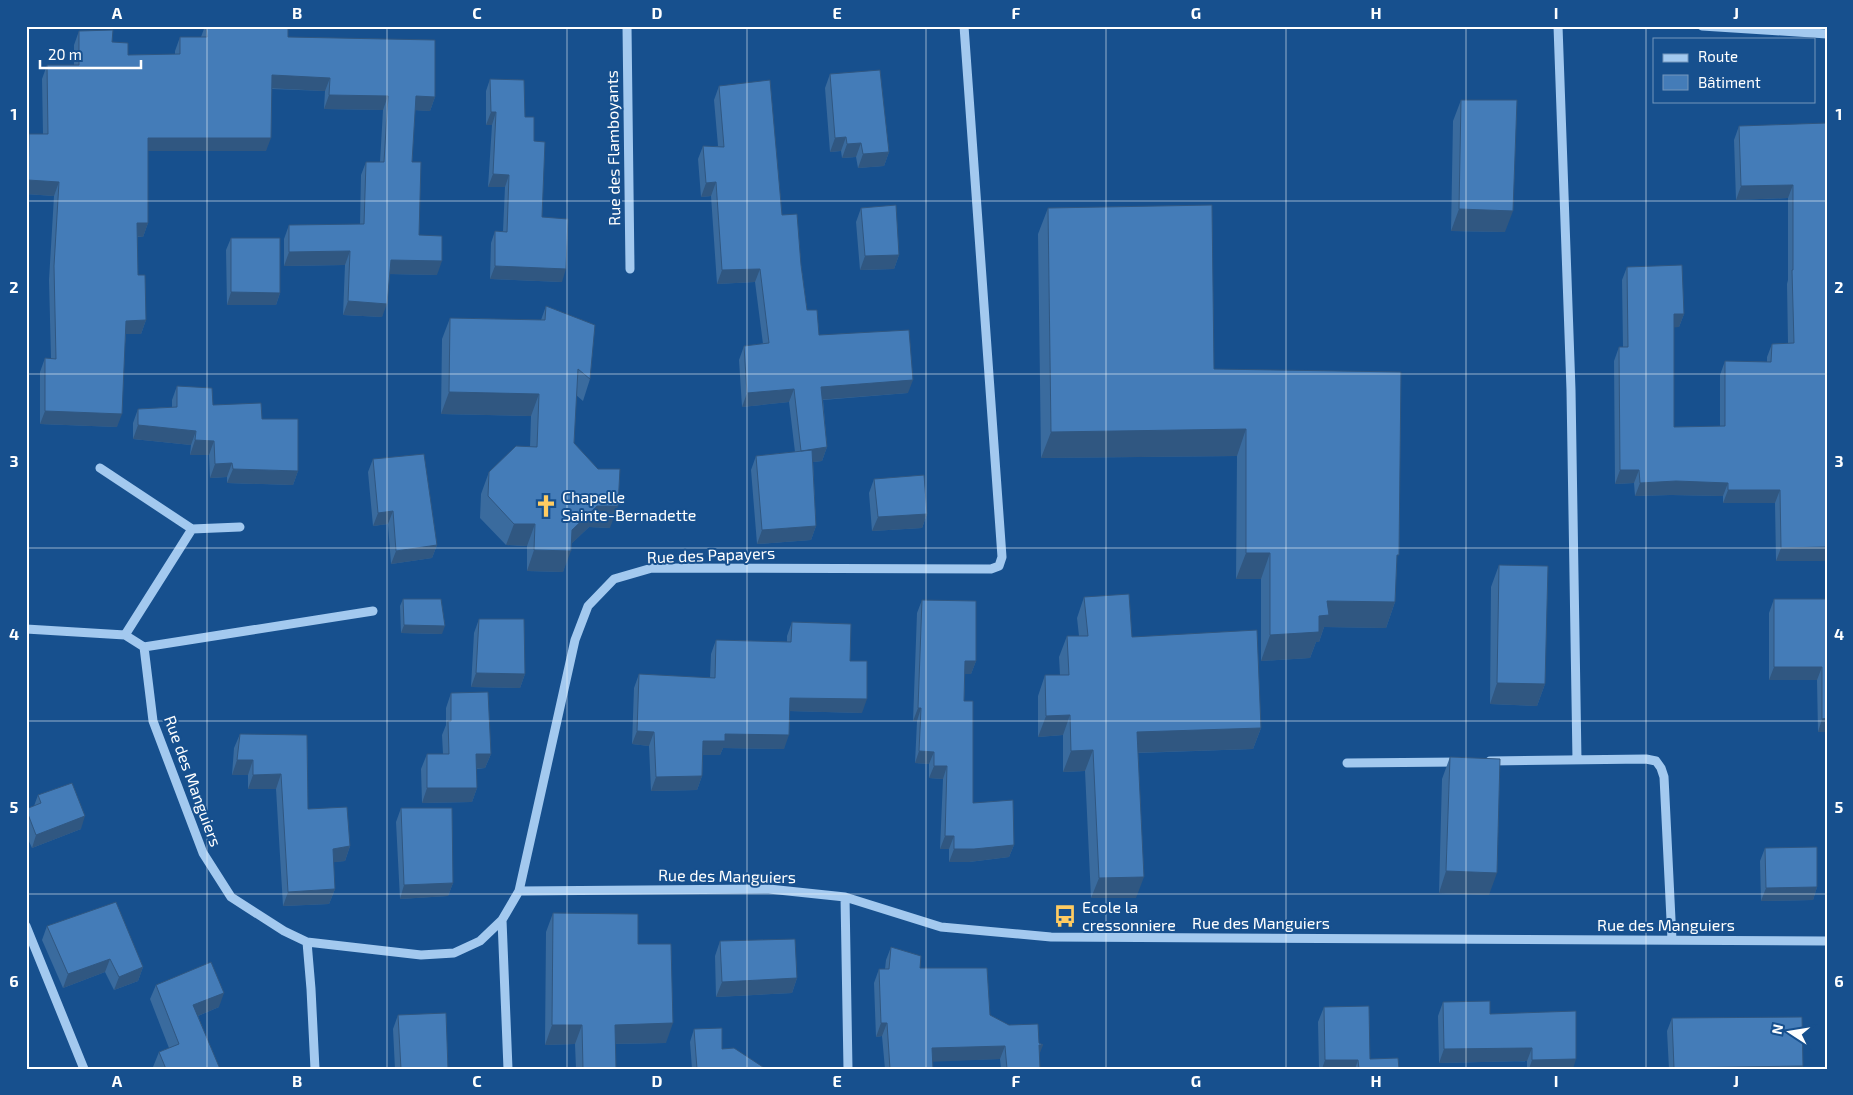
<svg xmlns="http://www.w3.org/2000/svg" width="1853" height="1095" font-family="'Exo 2',sans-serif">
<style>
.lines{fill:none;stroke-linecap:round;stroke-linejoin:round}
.minor{stroke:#a3c9ef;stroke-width:9}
.wall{fill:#3a6b9e}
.shaded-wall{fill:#305781}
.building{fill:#447cb8;stroke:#305781}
.grid{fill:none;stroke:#fff;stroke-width:1;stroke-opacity:0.55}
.labels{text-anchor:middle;stroke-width:4;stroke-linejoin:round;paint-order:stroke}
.street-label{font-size:16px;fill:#fff;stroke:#17508e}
.poi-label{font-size:16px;fill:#fff;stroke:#17508e;text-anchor:start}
.neatline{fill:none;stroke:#fff;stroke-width:2}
.grid-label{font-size:16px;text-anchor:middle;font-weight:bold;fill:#fff}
</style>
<rect width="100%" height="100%" fill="#17508e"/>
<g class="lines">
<path class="minor" d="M627,26L630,269
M1558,26L1571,390L1577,760
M1702,26L1827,34
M100,468L192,529L240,527
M26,629L125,635L144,647
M125,635L192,529
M144,647L153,721L203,853L231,897L284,931L307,942L421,955L454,953L480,941L502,920L519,891L575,640L588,606L614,579L652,568L991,569L999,566L1002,557L964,26
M144,647L373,611
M1490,761L1646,759L1656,761L1661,768L1664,777L1672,940
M1347,763L1459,762
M519,891L769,889L845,897L941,927L1051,937L1827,941
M845,897L848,1069
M502,920L508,1069
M26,926L84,1069
M307,942L311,989L315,1069"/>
</g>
<path class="wall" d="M205,26H288V37L435,97L430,111L415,110L412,162L419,235L437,275L390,274L382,317L343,315L345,265L284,266V239L289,225H360L361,175L366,162H380L383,110L324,109L325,91L272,89L266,151H148V223L143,237H137L138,275L146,320L141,334H126L117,427L40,424V372L45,358H51L49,280L54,196L26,194V141L29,134H43L42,79L47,65H74V45L79,31L112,42L128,55L175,54V51L180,37H201Z
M830,74L889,152L884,166L858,168L856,157L842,158L841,151L830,152L825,88Z
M490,79L525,117L534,141L542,217L562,282L490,279L491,243L495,231H503L505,187H488L492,125H486V91Z
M719,86L782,215L801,265L807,310L819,335L908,393L823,400L827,447L822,461L813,462L816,526L811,540L757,544L751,470L756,456L795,452L789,402L742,407L739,360L744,346L763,344L755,282L717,284L711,196L701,197L698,159L703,146H718L714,100Z
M1461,100L1505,232L1451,231L1453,121Z
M1739,126L1826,183L1827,270V561H1776L1775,503H1723V496L1671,495L1635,496L1634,483L1615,484L1614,361L1619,347H1623L1622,280L1627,267L1684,314L1679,327H1674V427L1720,426V375L1725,361L1767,362V357L1772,344L1788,343L1787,284L1788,280V198L1736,200L1734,140Z
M861,208L899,255L894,269L860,270L856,222Z
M1048,208L1214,369L1397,560L1395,602L1386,628L1324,627L1319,642H1316L1310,658L1261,661V579H1236L1237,456L1041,458L1038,234Z
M231,238L280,293L276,305H227L226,250Z
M546,306L590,379L583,401L576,395L574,443L610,528L589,527L571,544L563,572L527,571V546L506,545L480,518L481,494L489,472L530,447L531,416L441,414L442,339L450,318L541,320Z
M177,386L213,405L262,419L298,471L293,485L227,483V477L210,478L209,455H190L191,445L133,439V423L138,409L172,407V400Z
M373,459L437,545L432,558L391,564L388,524L373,526L368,472Z
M874,479L927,514L922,528L872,531L869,493Z
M1499,565L1545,684L1537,706L1490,704L1491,587Z
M1084,597L1132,637L1261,728L1253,749L1138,753L1136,898H1091L1085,771L1063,772V735L1038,737V696L1045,675H1060L1059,657L1067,636H1079L1077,618Z
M403,599L442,634L401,633L400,606Z
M1774,599H1827V732H1818L1817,680H1769V613Z
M922,600L976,661L971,674H965L964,701L973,803L1014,845L1009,857L969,862H949V849H940L943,779L929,778V764L915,763L917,721H913L917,613Z
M479,619L525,674L520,688L471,687L474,633Z
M792,622L850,661L862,713L790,711L784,749L723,748L720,755H703L702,776L697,790L651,791L649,746L632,744L634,688L639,674L710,678L711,654L716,640L787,642V636Z
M451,693L491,754L485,768L477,769V788L472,802L422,803L421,769L427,754H443L442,735L446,725V708Z
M240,734L307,735L308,809L350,846L345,861L333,862L335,889L329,904L283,906L276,789H248V775H232L234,748Z
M1450,757L1489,895L1439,893L1442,779Z
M38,795L81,829L32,848L26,835V809L34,806Z
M401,808L453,883L448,896L400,899L396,822Z
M1765,848L1817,887L1813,900L1761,901L1760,861Z
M553,913L638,944L666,1043L615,1044L616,1069H576L575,1044L545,1045L546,932Z
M47,926L143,967L138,981L114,990L105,972L63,988L42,940Z
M720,941L797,978L792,993L716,997L715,956Z
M891,947L920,968L990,1015L1039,1055L1040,1069H1001L1000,1059L932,1061L933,1069H885L882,1036L876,1037L874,983L879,969H885L886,960Z
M156,985L219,1007L198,1016L219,1069H154L153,1067L159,1052L169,1048L150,999Z
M1443,1002L1573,1069H1527V1061L1439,1063L1438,1016Z
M1324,1007L1370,1059L1399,1069H1319L1318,1022Z
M398,1015L448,1069H395L393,1029Z
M1672,1018L1803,1066L1802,1069H1669L1667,1031Z
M694,1029L722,1049L766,1069H692L690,1042Z"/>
<path class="shaded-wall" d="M272,75L330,78L325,91L267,88Z
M329,95L388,96L383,110L324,109Z
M416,96L435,97L430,111L411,110Z
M491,112H496L492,125H486Z
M846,137L841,151L830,152L835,138Z
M148,138H271L266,151H143Z
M861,143L856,157L842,158L847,144Z
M889,152L884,166L858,168L863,154Z
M1826,169L1827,170V183H1821Z
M493,174L509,175L505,187H488Z
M28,180L59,182L54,196L26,194V184Z
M716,182L711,196L701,197L706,183Z
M1793,185L1788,198L1736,200L1741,186Z
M1459,209L1513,211L1505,232L1451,231Z
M137,223H148L143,237L132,236Z
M350,251L345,265L284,266L289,252Z
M899,255L894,269L860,270L865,256Z
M391,260L442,261L437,275L386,274Z
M495,266L566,269L562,282L490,279Z
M760,269L755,282L717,284L722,270Z
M231,292L280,293L276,305H227Z
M348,301L387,304L382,317L343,315Z
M1674,314H1684L1679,327L1669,328Z
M146,320L141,334H121L126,321Z
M913,380L908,393L817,400L821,387Z
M794,389L789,402L742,407L747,393Z
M449,392L539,394L531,416L441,414Z
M45,411L122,414L117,427L40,424Z
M138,425L196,431L191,445L133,439Z
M1246,429L1237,456L1041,458L1051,432Z
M195,440L214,441L209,455H190Z
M827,447L822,461L796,464L801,451Z
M232,463L227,477L210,478L215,464Z
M233,469L298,471L293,485L227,483Z
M1620,470H1639L1634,483L1615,484Z
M1676,481L1728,483L1723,496L1671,495L1635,496L1640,483Z
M1728,490H1780L1775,503H1723Z
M597,506H618L610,528L589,527L564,551L572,530Z
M393,511L388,524L373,526L378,513Z
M927,514L922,528L872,531L878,517Z
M514,524H535L527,546L506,545Z
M816,526L811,540L757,544L762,530Z
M437,545L432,558L391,564L396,551Z
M1827,547V561H1776L1781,548Z
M534,550L571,551L563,572L527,571Z
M1246,553H1270L1261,579H1236Z
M1327,601L1395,602L1386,628L1324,627L1319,642H1316L1310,658L1261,661L1270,635L1319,616Z
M404,625L445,626L442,634L401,633Z
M965,661H976L971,674H961Z
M1774,667H1822L1817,680H1769Z
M476,673L525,674L520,688L471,687Z
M1497,683L1545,684L1537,706L1490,704Z
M790,698L867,699L862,713L785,711Z
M918,708H921L917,721H913Z
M1070,715L1063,735L1038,737L1046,716Z
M1827,718V732H1818L1822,719Z
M1261,728L1253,749L1129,753L1137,732Z
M637,731L654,732L649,746L632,744Z
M725,734L789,735L784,749L723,748L720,755H698L703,741Z
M1093,750L1085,771L1063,772L1071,751Z
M919,751L934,752L929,764L915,763Z
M476,754H491L485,768L471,769Z
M237,760H253L248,775H232Z
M934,766H947L943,779L929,778Z
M281,774L276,789H248L253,775Z
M702,776L697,790L651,791L656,777Z
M427,788H477L472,802L422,803Z
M85,816L81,829L32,848L36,835Z
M945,836H954L949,849H940Z
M1014,845L1009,857L969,862H949L954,849Z
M350,846L345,861L327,863L333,849Z
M1446,871L1497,873L1489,895L1439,893Z
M1144,877L1136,898H1091L1099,878Z
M453,883L448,896L400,899L404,885Z
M1817,887L1813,900L1761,901L1766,888Z
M335,889L329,904L283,906L288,892Z
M110,959L105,972L63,988L68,974Z
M143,967L138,981L114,990L119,977Z
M797,978L792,993L716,997L722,982Z
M224,993L219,1007L188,1020L193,1005Z
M673,1023L666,1043L608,1044L615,1025Z
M881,1023H887L882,1036L876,1037Z
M552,1025H582L575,1044L545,1045Z
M1039,1045H1043L1038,1058Z
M1005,1046L1000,1059L927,1062L932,1048Z
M1532,1048L1527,1061L1439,1063L1444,1049Z
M1576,1059L1573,1069H1529L1532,1060Z
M1325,1060H1358L1355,1069H1322Z
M1803,1066L1802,1069H1674V1068Z"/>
<path class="building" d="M206,26H288V37L435,40V97L416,96L412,162H421L419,235L442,236V261L391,260L387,304L348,301L350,251L289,252V225L364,224L366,162H384L388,96L329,95L330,78L272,75L271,138H148V223H137L138,275H145L146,320L126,321L122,414L45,411V358L56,359L54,266L59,182L28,180L29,134H48L47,65H79V31L113,30L112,42L128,43V55L180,54V37H207Z
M880,70L889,152L863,154L861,143L847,144L846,137L835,138L830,74Z
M490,79L524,80L525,117H534V141L545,142L542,217L568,219L566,269L495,266V231L507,232L509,175L493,174L496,112H491Z
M770,80L782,215L797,214L801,265L807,310H817L819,335L909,330L913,380L821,387L827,447L801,451L794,389L747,393L744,346L769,343L760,269L722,270L716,182L706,183L703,146L724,147L719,86Z
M1461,100H1517L1513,211L1459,209Z
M1827,123V170L1826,169L1827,270V547L1781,548L1780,490H1728V483L1676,481L1640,483L1639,470H1620L1619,347H1628L1627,267L1682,265L1684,314H1674V427L1725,426V361L1771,362L1772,344L1794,343L1792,270H1793V185L1741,186L1739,126Z
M896,205L899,255L865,256L861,208Z
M1212,205L1214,369L1401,372L1399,555H1397L1395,602L1327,601L1329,615L1319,616V632L1270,635V553H1246V429L1051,432L1048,208Z
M231,238H280V293L231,292Z
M546,306L595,325L590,379L578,369L574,443L598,469H620L618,506H597L572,530L571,551L534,550L535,524H514L488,496L489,472L516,446L537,447L539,394L449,392L450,318L545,320Z
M177,386L212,388L213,405L261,403L262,419H298V471L233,469L232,463L215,464L214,441L195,440L196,431L138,425V409L177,407Z
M812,450L816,526L762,530L756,456Z
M424,454L437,545L396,551L393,511L378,513L373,459Z
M924,475L927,514L878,517L874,479Z
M1499,565L1548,566L1545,684L1497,683Z
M1129,594L1132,637L1257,630L1261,728L1137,732L1144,877L1099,878L1093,750L1071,751L1070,715L1046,716L1045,675H1069L1067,636H1088L1084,597Z
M403,599H441L445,626L404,625Z
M1774,599H1827V718L1822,719V667H1774Z
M922,600L976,601V661H965L964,701H973V803L1013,800L1014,845L974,849H954V836H945L947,766H934V752L919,751L921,708H918Z
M479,619H524L525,674L476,673Z
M792,622L851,624L850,661H867V699L790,698L789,735L725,734V741H703L702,776L656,777L654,732L637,731L639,674L715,678L716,640L791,642Z
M488,692L491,754H476L477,788H427V754H449L448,721H451V693Z
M240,734L307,735L308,809L347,807L350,846L333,849L335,889L288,892L281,774L253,775V760H237Z
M1450,757L1500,759L1497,873L1446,871Z
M72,783L85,816L36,835L26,809L41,803L38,795Z
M401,808H452L453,883L404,885Z
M1817,847V887L1766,888L1765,848Z
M116,902L143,967L119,977L110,959L68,974L47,926Z
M553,913L638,914V944H671L673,1023L615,1025L616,1069H583L582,1025H552Z
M795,939L797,978L722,982L720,941Z
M891,947L921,956L920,968H987L990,1015L1009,1025L1038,1024L1039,1043L1043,1045H1039L1040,1069H1007L1005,1046L932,1048L933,1069H890L887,1023H881L879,969H889Z
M211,962L224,993L193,1005L220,1069H166L159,1052L179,1044L156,985Z
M1490,1001V1014L1576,1011V1059L1532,1060V1048L1444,1049L1443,1002Z
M1369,1006L1370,1059L1398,1058L1399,1069H1359L1358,1060H1325L1324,1007Z
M446,1013L448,1069H401L398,1015Z
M1802,1017L1803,1066L1674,1068L1672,1018Z
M722,1028V1049L734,1048L766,1069H697L694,1029Z"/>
<path class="grid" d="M207,26V1069M387,26V1069M567,26V1069M747,26V1069M926,26V1069M1106,26V1069M1286,26V1069M1466,26V1069M1646,26V1069M26,201H1827M26,374H1827M26,548H1827M26,721H1827M26,894H1827"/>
<defs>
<symbol id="church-bare" viewBox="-9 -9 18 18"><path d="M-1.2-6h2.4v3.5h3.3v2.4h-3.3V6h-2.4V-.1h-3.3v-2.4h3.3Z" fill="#ffcc62" stroke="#17508e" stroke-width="2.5" paint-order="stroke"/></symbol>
<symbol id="bus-bare" viewBox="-9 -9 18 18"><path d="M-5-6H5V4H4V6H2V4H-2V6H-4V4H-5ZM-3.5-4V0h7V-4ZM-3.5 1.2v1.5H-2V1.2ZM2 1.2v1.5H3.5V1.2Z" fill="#ffcc62" stroke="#17508e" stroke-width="2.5" paint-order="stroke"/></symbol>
</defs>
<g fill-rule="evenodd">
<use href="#church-bare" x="530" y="490" width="32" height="32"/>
<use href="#bus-bare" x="1049" y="900" width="32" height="32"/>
</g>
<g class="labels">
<g class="street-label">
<text transform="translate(613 148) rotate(-91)" y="6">Rue des Flamboyants</text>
<text transform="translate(711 555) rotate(-2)" y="6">Rue des Papayers</text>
<text transform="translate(193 781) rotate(70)" y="6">Rue des Manguiers</text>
<text transform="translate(727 876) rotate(1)" y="6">Rue des Manguiers</text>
<text x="1261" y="929">Rue des Manguiers</text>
<text x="1666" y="931">Rue des Manguiers</text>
</g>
<g class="poi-label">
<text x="562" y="503">Chapelle<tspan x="562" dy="18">Sainte-Bernadette</tspan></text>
<text x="1082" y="913">Ecole la<tspan x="1082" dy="18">cressonniere</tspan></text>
</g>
</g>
<rect width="1853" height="1095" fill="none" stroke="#17508e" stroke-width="55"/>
<rect x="1653" y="38" width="162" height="65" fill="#17508e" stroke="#7496bb"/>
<rect x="1663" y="54" width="25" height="8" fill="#a3c9ef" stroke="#7496bb"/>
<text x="1698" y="62" font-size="15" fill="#ffffff">Route</text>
<rect x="1663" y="75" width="25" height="15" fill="#447cb8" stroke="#7496bb"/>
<text x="1698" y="88" font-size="15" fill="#ffffff">Bâtiment</text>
<g transform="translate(1790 1032) rotate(282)" stroke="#17508e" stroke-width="4" paint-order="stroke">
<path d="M0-4L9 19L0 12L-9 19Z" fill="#ffffff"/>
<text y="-8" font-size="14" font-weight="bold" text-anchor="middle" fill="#ffffff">N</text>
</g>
<path d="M40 60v8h101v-8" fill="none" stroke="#ffffff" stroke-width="2.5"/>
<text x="48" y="60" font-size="15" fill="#ffffff" stroke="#17508e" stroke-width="4" paint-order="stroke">20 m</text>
<rect x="28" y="28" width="1798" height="1040" class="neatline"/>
<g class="grid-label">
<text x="117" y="19">A</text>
<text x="297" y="19">B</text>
<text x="477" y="19">C</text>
<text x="657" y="19">D</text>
<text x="837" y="19">E</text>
<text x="1016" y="19">F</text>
<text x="1196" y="19">G</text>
<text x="1376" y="19">H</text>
<text x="1556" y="19">I</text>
<text x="1736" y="19">J</text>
<text x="14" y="120">1</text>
<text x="1839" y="120">1</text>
<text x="14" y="293">2</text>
<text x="1839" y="293">2</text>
<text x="14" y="467">3</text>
<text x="1839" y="467">3</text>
<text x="14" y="640">4</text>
<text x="1839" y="640">4</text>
<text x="14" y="813">5</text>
<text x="1839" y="813">5</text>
<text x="14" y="987">6</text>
<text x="1839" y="987">6</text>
<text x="117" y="1087">A</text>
<text x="297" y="1087">B</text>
<text x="477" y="1087">C</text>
<text x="657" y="1087">D</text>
<text x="837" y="1087">E</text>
<text x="1016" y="1087">F</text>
<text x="1196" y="1087">G</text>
<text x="1376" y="1087">H</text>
<text x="1556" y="1087">I</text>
<text x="1736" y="1087">J</text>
</g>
</svg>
